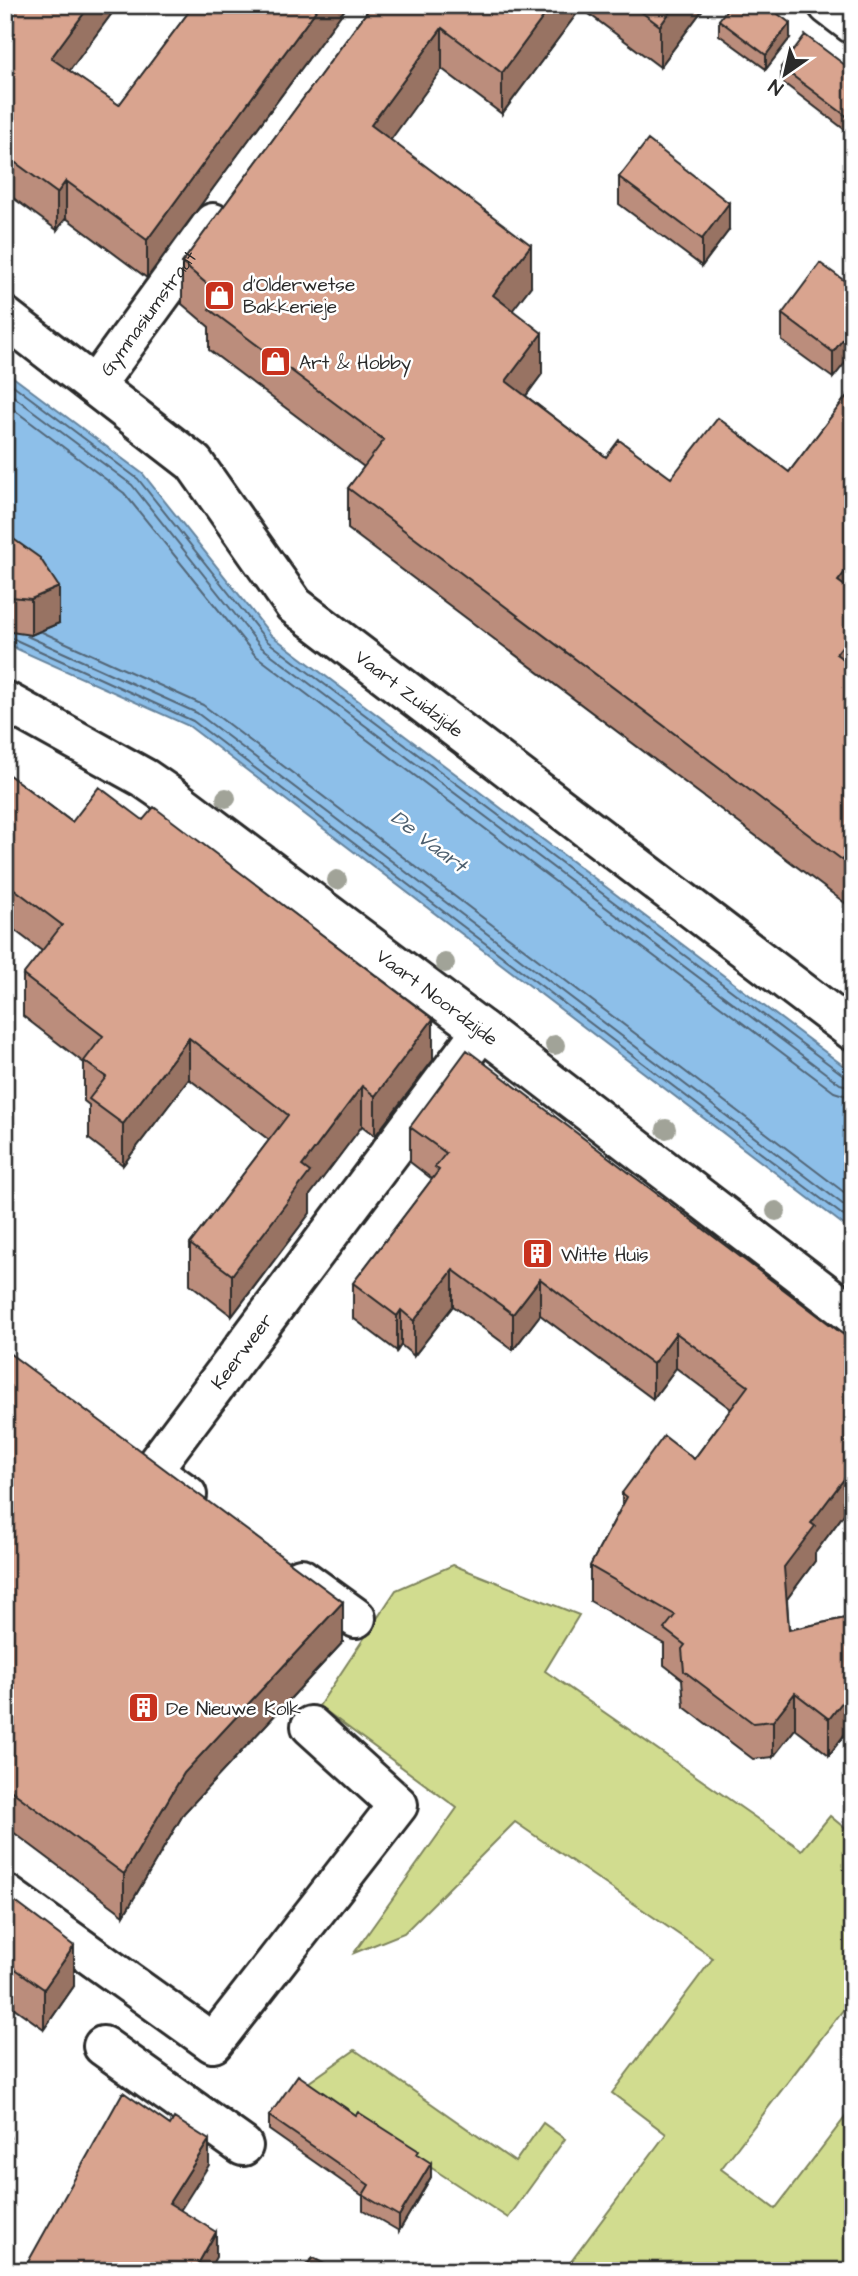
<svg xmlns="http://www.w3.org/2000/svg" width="858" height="2276" font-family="'Architects Daughter',sans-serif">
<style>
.green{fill:#d1dc8f;stroke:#7e845d;stroke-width:2}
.water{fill:#8dbfe9;stroke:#66849d;stroke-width:2}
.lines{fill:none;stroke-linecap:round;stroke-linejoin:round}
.shore{stroke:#526677;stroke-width:2}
.minor-casing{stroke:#2b2b2b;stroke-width:44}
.major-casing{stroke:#2b2b2b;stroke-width:44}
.minor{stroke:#fff;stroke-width:38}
.major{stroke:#fff;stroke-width:38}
.tree{fill:#a1a398}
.wall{fill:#bb8d7b;stroke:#2b2b2b;stroke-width:2}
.shaded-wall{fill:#987364;stroke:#2b2b2b;stroke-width:2}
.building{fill:#d9a48f;stroke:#2b2b2b;stroke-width:2}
.labels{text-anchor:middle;stroke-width:5;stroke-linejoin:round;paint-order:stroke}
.poi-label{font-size:19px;fill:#2b2b2b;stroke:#fff;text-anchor:start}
.street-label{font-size:19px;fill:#2b2b2b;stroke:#fff}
.water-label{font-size:21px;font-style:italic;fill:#4d5f6e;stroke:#fff}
</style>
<rect width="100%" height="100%" fill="#fff"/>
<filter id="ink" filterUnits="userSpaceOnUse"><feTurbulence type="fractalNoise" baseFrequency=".0143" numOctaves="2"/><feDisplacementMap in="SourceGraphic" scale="14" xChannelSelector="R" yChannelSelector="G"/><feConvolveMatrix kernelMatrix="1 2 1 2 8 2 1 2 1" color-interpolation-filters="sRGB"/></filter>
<g filter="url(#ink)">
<path class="green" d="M453,1565L579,1615L545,1671L802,1850L830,1816L853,1835V1997L721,2169L775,2209L853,2107V2271H564L666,2134L612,2093L713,1958L515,1822L404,1933L354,1953L457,1808L319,1706L396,1590Z
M355,2050L515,2162L543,2123L565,2139L508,2218L421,2161L298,2090Z"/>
<path class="water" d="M5,371L143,474L271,635L853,1073V1232L189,726L17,649L5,640Z"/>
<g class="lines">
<path class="shore" d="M5,379L138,479L267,641L846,1077L853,1078
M5,390L132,485L261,647L840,1084L853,1087
M5,403L124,493L255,655L834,1092L853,1098
M42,632L203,705L853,1199
M5,635L193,721L853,1223
M27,636L197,713L853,1212"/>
<defs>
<g id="minor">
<path d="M828,5L853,24"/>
<path id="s1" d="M96,384L213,223"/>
<path id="s2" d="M5,701L144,778L176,800L482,1030L853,1315"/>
<path id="s3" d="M187,1495L152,1470L482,1030"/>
<path d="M301,1578L356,1618"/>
<path d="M5,1894L213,2043L398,1805L311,1726"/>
<path d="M103,2046L243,2146"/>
</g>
<g id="major">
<path id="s4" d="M5,317L194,463L294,605L853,1031"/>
</g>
</defs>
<use href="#minor" class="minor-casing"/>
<use href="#major" class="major-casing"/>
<use href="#minor" class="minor"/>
<use href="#major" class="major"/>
</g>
<g class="tree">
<circle cx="226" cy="798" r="10"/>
<circle cx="337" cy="880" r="10"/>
<circle cx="445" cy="963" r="10"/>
<circle cx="555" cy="1045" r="10"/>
<circle cx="666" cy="1129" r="10"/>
<circle cx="776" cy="1211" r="10"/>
</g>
<path class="wall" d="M5,5H118L69,71L119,105L194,5H348L147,278L66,218L57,230L5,192Z
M372,5H706L660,67L581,8L502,114L442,69L390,140L531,286L512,310L542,374L526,396L606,457L671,478L789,472L853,388V909L348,529V488L364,467L209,350V327L182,304V263Z
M719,20L790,38L766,69L719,35Z
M781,67L853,71V136L781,81Z
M619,177L729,230L702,266L619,204Z
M853,287V353L833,378L782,341V314Z
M5,533L59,623L31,635L11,632L5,628Z
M5,772L72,822L433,1060L375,1136L362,1126L310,1195V1213L232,1316L190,1284V1244L269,1140L189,1079L123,1165L89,1139V1105L84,1101V1063L23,1016V975L42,951L5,923Z
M410,1127L853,1342V1502L815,1553V1561L787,1599L789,1630L850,1617L853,1614V1723L829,1755L795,1729L773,1757L753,1759L684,1707L682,1679L664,1665V1644L590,1601V1566L622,1506V1493L694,1459L731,1409L676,1368L653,1399L540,1315L513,1350L453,1306L414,1356L401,1345L397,1351L353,1318V1283L432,1179L410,1162Z
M5,1350L343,1642L184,1813L124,1915L5,1826Z
M5,1894L74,1986L44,2029L14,2008L6,2019L5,2018Z
M269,2116L419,2156L431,2177L399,2231L363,2210V2196L269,2130Z"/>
<path class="shaded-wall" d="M90,5H118L51,96V58Z
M320,5H348L147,278V240Z
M552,5H581V8L502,114V73Z
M675,5H706L660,67V26Z
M790,23V38L766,69V55Z
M442,28V69L371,167V125Z
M66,181V218L57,230V193Z
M729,203V230L702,266V239Z
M531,245V286L493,336V295Z
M853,326V353L833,378V352Z
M542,333V374L506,422V381Z
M853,561V602L838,581Z
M59,587V623L31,635V599Z
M853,632V673L836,654Z
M433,1019V1060L375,1136V1096Z
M189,1038V1079L123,1165V1124Z
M362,1086V1126L310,1195V1213L232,1316V1275L302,1166Z
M453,1270V1306L414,1356V1321Z
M540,1279V1315L513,1350V1314Z
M401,1310V1345L397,1351V1316Z
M676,1333V1368L653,1399V1364Z
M853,1467V1502L815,1553V1561L784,1603V1567L811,1523Z
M343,1602V1642L184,1813L124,1915V1874L184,1773Z
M853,1688V1723L829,1755V1719Z
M795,1693V1729L773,1757V1721Z
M74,1946V1986L44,2029V1989Z
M14,1968V2008L6,2019V1978Z
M10,2139V2165L5,2174V2147Z
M209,2140V2165L169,2228V2203Z
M431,2163V2177L399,2231V2216Z
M216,2232V2257L208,2271H194Z"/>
<path class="building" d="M5,5H90L51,58L119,105L194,5H320L147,240L66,181L57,193L5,155Z
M372,5H552L502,73L442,28L371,125L531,245L493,295L542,333L506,381L606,457L619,440L671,478L718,418L789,472L853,388V561L838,581L853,592V632L836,654L853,666V868L348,488L384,440L209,309L220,295L182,263Z
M632,5H675L660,26Z
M730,5H766L790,23L766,55L719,20Z
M805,35L853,71V121L781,67Z
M648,140L729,203L702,239L619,177Z
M820,263L853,287V326L833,352L782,314Z
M5,533L40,558L59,587L31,599L11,597L5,592Z
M5,772L72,822L99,787L143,820L154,807L433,1019L375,1096L362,1086L302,1166L310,1172L232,1275L190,1244L288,1115L189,1038L123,1124L89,1099L106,1077L84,1061L103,1036L23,975L62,925L5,882Z
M467,1050L853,1342V1467L811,1523L815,1526L784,1567L789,1630L850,1617L853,1614V1688L829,1719L795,1693L773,1721L753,1723L684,1671L682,1649L685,1645L664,1629L675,1615L590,1566L627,1497L622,1493L664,1436L694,1459L748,1386L676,1333L653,1364L540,1279L513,1314L453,1270L414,1321L401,1310L397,1316L353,1283L439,1170L435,1167L446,1153L410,1127Z
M5,1350L343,1602L184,1773L124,1874L5,1786Z
M5,1894L74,1946L44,1989L14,1968L6,1978H5Z
M298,2075L356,2115L358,2112L419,2151L417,2154L431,2163L399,2216L363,2195L369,2185L269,2116Z
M123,2092L170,2125L174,2118L209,2140L169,2203L216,2232L194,2271H23Z
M5,2135L10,2139L5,2147Z
M313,2258L338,2271H300Z"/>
</g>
<defs>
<symbol id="shop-square" viewBox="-11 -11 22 22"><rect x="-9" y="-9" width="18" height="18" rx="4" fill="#c8321e" stroke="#fff"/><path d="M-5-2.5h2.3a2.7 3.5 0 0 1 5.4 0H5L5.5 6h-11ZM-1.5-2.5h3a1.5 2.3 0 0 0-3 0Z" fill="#fff"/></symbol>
<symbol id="building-square" viewBox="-11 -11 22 22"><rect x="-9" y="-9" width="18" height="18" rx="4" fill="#c8321e" stroke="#fff"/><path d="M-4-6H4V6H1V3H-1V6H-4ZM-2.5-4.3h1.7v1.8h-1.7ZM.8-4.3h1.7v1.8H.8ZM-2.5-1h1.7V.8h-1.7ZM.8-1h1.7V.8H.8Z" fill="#fff"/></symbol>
</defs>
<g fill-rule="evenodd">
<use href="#shop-square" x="202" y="278" width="35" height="35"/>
<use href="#shop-square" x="258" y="344" width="35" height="35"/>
<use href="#building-square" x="520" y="1236" width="35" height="35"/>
<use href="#building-square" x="126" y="1690" width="35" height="35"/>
</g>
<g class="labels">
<g class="poi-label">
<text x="243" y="291">d'Olderwetse<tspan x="243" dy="22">Bakkerieje</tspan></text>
<text x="299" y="369">Art &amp; Hobby</text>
<text x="561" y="1261">Witte Huis</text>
<text x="166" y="1715">De Nieuwe Kolk</text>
</g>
<g class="street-label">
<text dy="7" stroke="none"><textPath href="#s1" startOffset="88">Gymnasiumstraat</textPath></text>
<text dy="7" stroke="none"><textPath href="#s4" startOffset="558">Vaart Zuidzijde</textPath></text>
<text dy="7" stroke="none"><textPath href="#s2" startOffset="525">Vaart Noordzijde</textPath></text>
<text dy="7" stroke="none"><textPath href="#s3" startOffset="192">Keerweer</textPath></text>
</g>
<g class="water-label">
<text transform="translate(429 841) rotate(37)" y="7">De Vaart</text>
</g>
</g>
<rect width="858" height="2276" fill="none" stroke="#fff" stroke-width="28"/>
<rect x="14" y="14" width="830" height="2248" fill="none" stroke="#2b2b2b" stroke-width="2.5" filter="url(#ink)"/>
<g transform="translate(785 74) rotate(214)" stroke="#ffffff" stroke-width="5" paint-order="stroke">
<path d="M0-5L12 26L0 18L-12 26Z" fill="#2b2b2b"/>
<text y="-10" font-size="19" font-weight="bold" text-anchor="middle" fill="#2b2b2b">N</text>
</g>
</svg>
